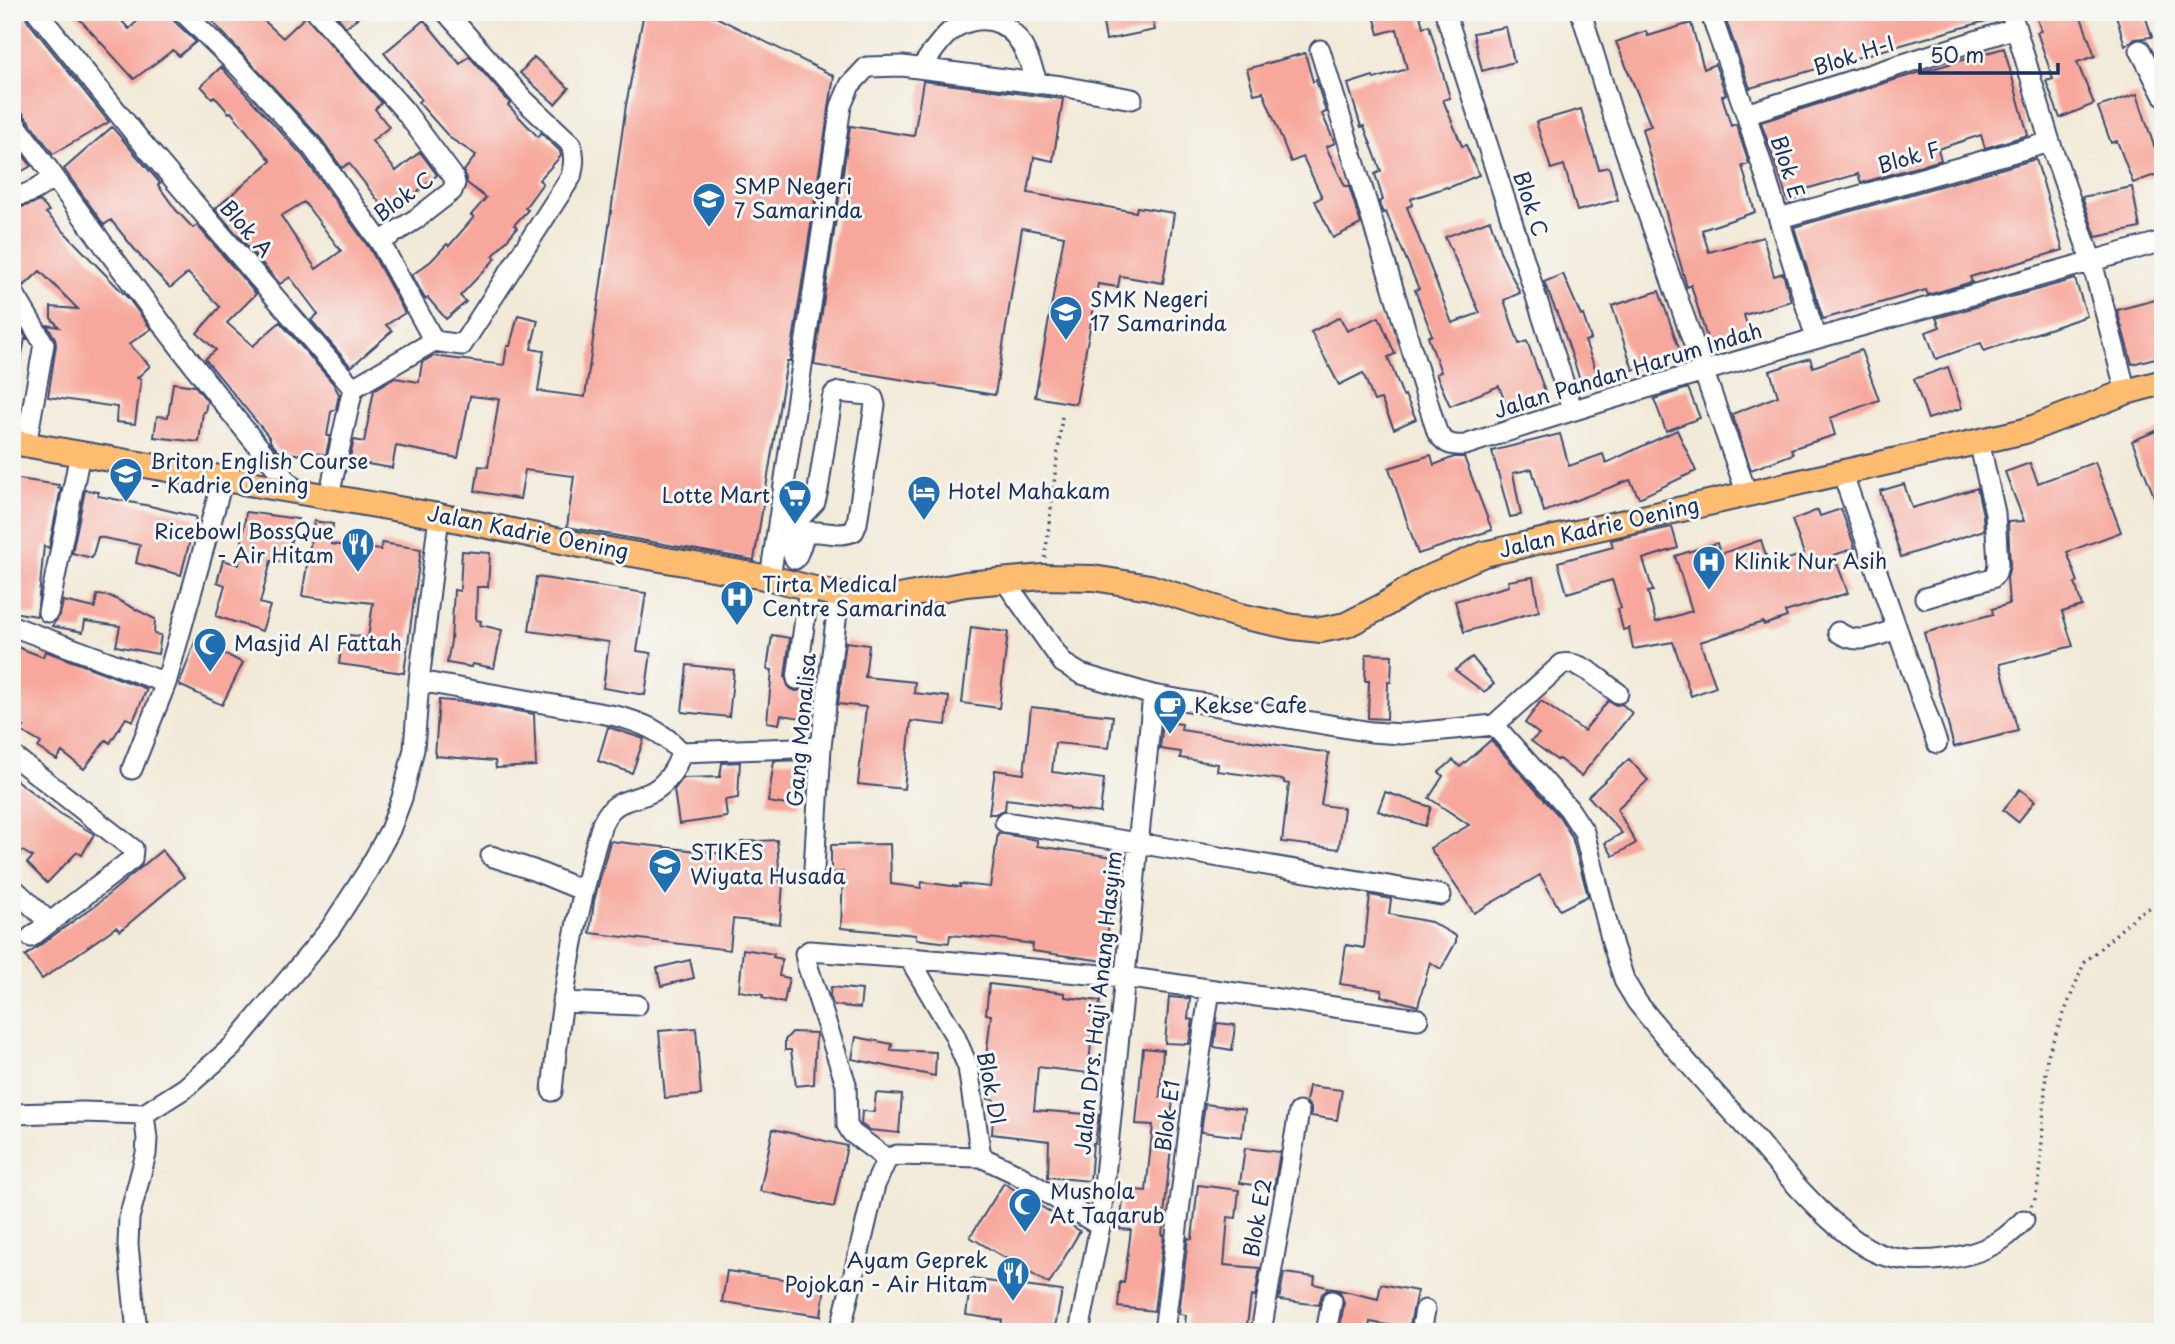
<svg xmlns="http://www.w3.org/2000/svg" width="2175" height="1344" font-family="'Playpen Sans',sans-serif">
<style>
.building{fill:#f7a79b;fill-rule:evenodd}
.lines{fill:none;stroke-linecap:round;stroke-linejoin:round}
.minor-casing{stroke:#3b4b70;stroke-width:23}
.major-casing{stroke:#3b4b70;stroke-width:28}
.path{stroke:#3b4b70;stroke-width:3.5;stroke-dasharray:2 5;stroke-linecap:butt}
.minor{stroke:#fff;stroke-width:19}
.major{stroke:#fdbc70;stroke-width:24}
.labels{text-anchor:middle;stroke-width:6;stroke-linejoin:round;paint-order:stroke}
.street-label{font-size:21px;fill:#1b2f5e;stroke:#f6f6f2}
.poi-label{font-size:21px;fill:#1b2f5e;stroke:#f6f6f2;text-anchor:start}
</style>
<rect width="100%" height="100%" fill="#f6f6f2"/>
<filter id="ink" filterUnits="userSpaceOnUse"><feTurbulence type="fractalNoise" baseFrequency=".0143" numOctaves="2"/><feDisplacementMap in="SourceGraphic" scale="14" xChannelSelector="R" yChannelSelector="G"/><feConvolveMatrix kernelMatrix="1 2 1 2 8 2 1 2 1" color-interpolation-filters="sRGB"/></filter>
<filter id="wash" filterUnits="userSpaceOnUse"><feTurbulence type="fractalNoise" baseFrequency=".00686" numOctaves="4" result="noise"/><feDisplacementMap in="SourceGraphic" scale="28" xChannelSelector="R" yChannelSelector="G"/><feGaussianBlur stdDeviation="1.57" result="paint"/><feColorMatrix in="noise" values="0 0 0 0 0 0 0 0 0 0 0 0 0 0 0 0 0 1.4 0 .05"/><feComposite in="paint" operator="in"/></filter>
<g filter="url(#wash)">
<rect width="100%" height="100%" fill="#f2ead8"/>
<g id="blocks">
<path class="building" d="M12,12L25,14L27,20L109,122L53,154L22,112L12,107Z
M73,12H114L129,29L147,12H170L174,21L196,42L179,56L173,50L134,79Z
M222,12H247L256,19L259,16L283,38L306,16L382,103L375,109L389,127L372,141L396,171L420,152L437,175L390,216L349,163L342,168L321,139L213,22Z
M334,12H365L346,27Z
M644,12H706L834,76L790,361H787L754,560L567,527L574,476L525,470L520,499L475,491L479,466L488,467L499,399L470,396L458,458L396,446L392,468L349,461L354,440L364,442L374,390L395,378L419,382L422,362L433,356L504,365L507,346H510L518,315L538,320L531,349L544,351L538,391L585,397L626,105Z
M1101,12H1151L1155,30L1106,40Z
M1373,12H1419L1423,27L1429,25L1450,98L1443,100L1462,146L1466,145L1479,175L1448,188L1447,187L1411,199L1412,205L1407,207L1452,323L1480,313L1445,237L1490,220L1501,254L1520,293L1504,300L1519,344L1527,341L1547,397L1509,412L1499,386L1450,406L1436,374L1441,372L1428,337L1432,335L1415,290L1419,289L1386,212L1383,213L1379,202L1383,200L1375,174L1381,171L1364,126L1361,127L1348,84L1373,76L1374,79L1407,69L1397,29L1379,34Z
M1723,12H1999L2000,17L1750,88Z
M2035,12H2076L2078,18L2081,17L2095,56L2077,62L2094,104L2060,118L2046,81L2053,79L2037,32L2041,31Z
M2115,12H2144L2152,37L2135,39L2125,46Z
M424,20L460,64L469,56L510,103L508,105L538,137L541,133L560,151L561,156L539,180L543,183L525,208L528,210L514,225L517,228L493,256L496,258L460,296L466,302L446,319L428,298L425,299L412,275L431,261L447,244L449,246L474,217L471,215L486,198L467,183L464,171L476,155L450,138L418,102L421,99L384,53Z
M1691,23L1704,69L1715,64L1726,95L1722,96L1731,126L1736,124L1749,164L1742,166L1755,212L1702,230L1709,252L1763,237L1774,276L1783,273L1791,301L1744,315L1749,332L1709,345L1691,285L1687,287L1642,129L1651,126L1616,42L1646,31L1648,36Z
M1506,27L1514,62L1482,71L1473,33Z
M2004,48L2028,135L1985,148L1981,135L1938,149L1941,160L1861,183L1858,174L1806,189L1808,194L1788,201L1761,122L1894,80Z
M1305,53L1313,82L1316,80L1326,112L1322,114L1335,143L1326,147L1345,186H1349L1361,224L1333,238L1315,201L1322,197L1303,157L1291,162L1263,92L1254,94L1247,69Z
M534,57L569,88L555,104L520,73Z
M221,67L302,155L370,249L405,313L386,325L392,331L351,367L311,320L318,314L290,277L280,284L215,209L271,161L231,112L229,113L214,96L212,98L201,86ZM304,202L341,251L316,269L281,216Z
M923,81L1063,99L1053,161L1034,157L1028,193L1136,212L1137,207L1174,213L1163,283L1120,276L1118,287L1098,284L1076,404L1035,397L1064,236L1022,228L995,395L814,365L850,126L914,136Z
M2137,94L2154,146L2157,145L2163,160V172L2133,183L2117,141L2111,143L2098,107Z
M1581,109L1599,169L1609,167L1618,200L1577,211L1564,165L1551,169L1536,122Z
M112,127L160,183L158,185L176,210L193,228L197,225L256,294L227,323L253,346L280,322L333,383L339,394L336,409L331,412L327,436H330L326,455L303,451L302,455L278,451L270,441V438L205,359L216,350L197,333L220,307L188,273L170,288L140,256L111,220L104,225L64,169Z
M12,140L31,166L12,177Z
M2036,159L2063,250L1970,277L1972,282L1928,295L1926,290L1823,319L1794,227Z
M2132,187L2140,228L2096,237L2082,197Z
M40,201L49,211L46,213L129,299L151,329L129,344L150,366L137,378L141,379L135,424L116,422L117,407L48,397L56,345L55,338L47,325L59,327L51,318V307L78,309L40,271L24,286L19,280L12,278V214L19,208Z
M1563,274L1581,316L1583,315L1591,339L1585,341L1598,376L1581,383L1561,323L1544,282Z
M2075,279L2087,316L1984,351L1981,343L1936,359L1926,332L1940,327L1936,318Z
M1659,291L1681,354L1633,370L1612,306Z
M2163,298V356L2132,364L2117,310Z
M1340,317L1347,331L1379,317L1395,354L1388,357L1403,396L1405,395L1416,419L1394,429L1381,399L1374,401L1363,373L1339,385L1311,332Z
M12,319H15L27,339H25L19,369L12,368Z
M1861,350L1879,400L1830,418L1835,435L1791,449L1793,454L1751,470L1732,414L1778,396L1770,371L1810,358L1813,367Z
M1948,367L1962,408L1928,419L1914,379Z
M173,383L195,386L207,401L205,412H203L199,442L154,437L157,416L168,417Z
M1688,388L1700,418L1666,431L1654,399Z
M2163,428V516H2162L2132,441Z
M1677,430L1696,471L1639,498L1630,480L1544,512L1532,469L1513,473L1521,515L1510,517L1492,451L1560,434L1569,466L1603,454L1606,463Z
M1431,455L1434,465L1454,457H1464L1492,530L1418,554L1389,468Z
M2095,462L2121,532L2067,552L2078,582L2075,583L2082,606L2062,612L2073,646L2000,664L2018,731L1954,747L1924,633L1993,614L1992,609L2009,604L2007,578L2010,565L2008,522L2024,521L2005,472L2030,463L2038,483Z
M12,478L59,485L58,487L61,488L49,548L44,546L37,616L12,612Z
M1904,484L1912,508L1977,488L1983,515L1984,530L1901,557L1880,491Z
M85,490L98,492V496L150,506L196,517L181,575L136,563L140,545L98,537L92,558L72,553Z
M1841,509L1855,548L1834,555L1848,593L1785,612L1787,617L1764,625L1763,622L1700,642L1716,687L1691,696L1673,642L1633,649L1629,628L1623,630L1618,609L1621,608L1612,580L1567,593L1558,562L1613,547L1611,540L1672,527L1678,548L1643,559L1653,591L1648,592L1656,622L1692,611L1675,556L1717,543L1720,554L1761,540L1769,565L1804,554L1792,520L1818,510L1820,516Z
M246,512L298,519L284,562L271,561L260,603L270,606L262,631L216,616L225,585L217,582L223,560L239,565Z
M314,521L333,524L331,544L381,550L382,543L421,549L404,673L339,664L343,634L368,638L373,603L336,599L335,601L302,596Z
M462,551L490,553L488,587H477L476,620L481,621L480,625L502,630L494,668L472,664L471,667L447,663L451,641L454,590L460,591Z
M536,577L646,593L637,651L651,653L645,695L603,688L609,642L529,631Z
M1533,577L1539,611L1464,632L1455,601L1509,586L1508,581Z
M97,595L110,596L155,619L154,634L161,635L158,654L116,646L120,626L85,621L83,632L52,626L60,615L63,601L95,608Z
M971,627L1008,632L999,708L962,703Z
M772,635L790,638L785,677L789,688L796,691L802,690L807,686L816,687L810,719L781,715L779,724L767,722L772,670L767,669Z
M196,639L243,663L222,705L179,685Z
M846,642L869,645L865,677L915,682L914,693L949,697L946,725L911,721L904,789L858,784L866,707L838,704Z
M12,645L43,657L45,651L147,689L133,721L126,718L110,743L106,740L84,769L62,752L57,760L38,748L41,743L21,731L24,727L12,721Z
M1366,654L1392,655L1391,682H1388L1387,719L1368,718L1369,681H1365Z
M1472,657L1494,684L1484,692L1455,670Z
M687,665L734,670L729,717L682,712Z
M439,700L465,702L534,714L536,766L496,768L495,761L435,756Z
M1541,701L1584,731L1608,701L1616,705L1622,704L1632,713L1581,776L1559,759L1557,760L1531,741L1539,734L1525,723Z
M1031,707L1113,716L1109,748L1055,743L1052,772L1104,779L1100,813L1069,809V807L1006,799L1005,810L995,814H989L995,770L1024,774Z
M1163,722L1182,724L1181,730L1329,753L1321,805L1344,808L1339,849L1282,842L1289,784L1284,783V780L1217,771L1218,764L1180,758L1181,752L1160,749Z
M608,727L644,739L632,773L598,761Z
M1491,740L1559,816L1572,837L1588,896L1560,910L1540,875L1474,913L1430,848L1469,825L1429,798L1443,776L1439,772L1453,760L1460,767Z
M1629,759L1648,780L1617,809L1636,843L1613,856L1605,843L1622,833L1588,796Z
M806,760L799,807L768,802L774,761Z
M740,762L738,798L725,800L727,817L679,824L674,790L683,778L720,777L722,763Z
M12,777L62,815L94,834L82,855L77,852L47,883L27,863L33,857L12,845Z
M2020,789L2035,801L2018,822L2003,810Z
M1385,792L1431,807L1425,826L1378,811Z
M998,833L1037,840V846L1114,857L1106,914L1110,915L1104,961L1032,951L1033,944L997,939L950,935L949,943L916,939V935L841,928L843,872L831,873V845L890,844L891,884L921,888L922,882L960,887V884L990,887Z
M777,840L780,882L783,883L780,924L733,919L730,950L590,933L594,901L610,841L742,856L741,842Z
M162,850L184,877L120,931L116,927L42,979L25,956L97,904Z
M1370,895L1391,899L1389,914L1431,922L1456,936V942L1441,969L1430,962L1418,1006L1381,996L1382,990L1340,984L1346,945L1364,948Z
M743,949L774,954L773,957L782,959L779,976L789,978L784,1003L762,998L763,995L739,991Z
M690,960L694,978L661,986L657,968Z
M989,984L1065,993V997L1100,1001L1096,1034H1092L1088,1073L1038,1067L1034,1110L1099,1115L1095,1143H1093L1090,1181L1048,1177L1049,1141L992,1134L994,1100L988,1099L992,1058H986L991,1015L986,1014Z
M831,987L862,990L860,1008L833,1005L830,995Z
M1169,997L1190,999L1188,1019L1193,1020L1189,1044L1165,1043Z
M1217,1023L1235,1025L1232,1050L1214,1047Z
M696,1028L701,1095L665,1098L659,1031Z
M792,1032L816,1033L814,1084L796,1086L791,1050H785V1040Z
M856,1037L892,1044L891,1050L936,1052L935,1076L852,1059Z
M1143,1048L1163,1050L1160,1097L1173,1099L1169,1138H1172L1162,1235H1164L1154,1311L1118,1307L1120,1282L1124,1283L1131,1230L1120,1229L1124,1189L1146,1191L1153,1125L1136,1124Z
M1309,1086L1342,1090L1337,1120L1311,1116V1108L1306,1102Z
M876,1093L902,1095L899,1133L869,1130L861,1124L862,1111L874,1112Z
M1205,1104L1245,1109L1242,1137L1201,1132Z
M773,1129L847,1146L834,1207L760,1191Z
M1245,1148L1280,1152L1274,1188L1240,1183Z
M1004,1183L1080,1231L1049,1284L970,1237Z
M1198,1185L1239,1190L1236,1218L1228,1217L1224,1265L1260,1268L1255,1297L1251,1296L1246,1332H1184L1186,1315L1179,1314L1188,1238L1192,1239Z
M727,1271L825,1285L821,1316L722,1302Z
M1284,1273L1315,1277L1314,1284L1378,1299L1381,1284L1417,1291L1409,1329L1370,1322L1368,1332H1339L1344,1303L1340,1292L1334,1289L1327,1290L1322,1294L1319,1305L1279,1300Z
M971,1279L1062,1291L1055,1327L1052,1326V1332H1000L1002,1320L966,1315Z"/>
</g>
</g>
<g filter="url(#ink)">
<use href="#blocks" fill-opacity="0" stroke="#3b4b70" stroke-width="2"/>
<g class="lines">
<defs>
<path id="minor" d="M37,12L139,139L353,388L329,496
M183,12L241,69L312,147L380,242
M317,12L404,110L453,176L455,183L452,191L416,219L380,242L434,341L462,345L571,177C574,164 575,156 571,144L524,100L446,12
M1445,12L1572,409
M1581,12L1612,113L1747,494
M1710,12L1746,114L1816,338
M2011,12L2050,142L2092,262L2126,392
M1320,50L1437,432C1445,444 1451,446 1465,445C1695,369 1930,308 2163,241
M2140,50L2163,95
M921,68C930,56 940,39 952,30C958,25 969,21 977,20C1016,16 1027,54 1038,84
M1746,114L2016,28
M12,119C103,244 193,371 294,489
M12,196C28,197 41,186 54,177
M1780,218L2050,142
M12,290L44,344L26,445
M353,388L434,341
M839,392L868,395L873,398L875,405L857,523L854,531C839,538 823,530 807,532C801,540 801,550 795,559L792,552L797,521L815,502L818,490L832,399L834,394Z
M1842,472L1937,743
M770,578L841,106L850,85L867,67L902,66L1061,86L1132,99
M1004,580L1063,663L1081,674L1153,695L1371,732L1402,734L1494,725L1569,809L1584,832L1613,946L1625,982L1637,1002C1670,1044 1706,1084 1742,1123C1774,1160 1840,1244 1886,1256C1920,1266 1975,1259 2004,1238C2011,1233 2018,1226 2024,1220
M1925,598L1992,578L1996,573L1998,565L1995,513L1979,441
M48,612L80,454
M12,626L166,683
M1838,632C1858,646 1876,636 1896,629
M797,679L809,588
M419,681L616,716C643,723 662,731 681,752
M1494,725L1562,664C1582,660 1602,682 1618,693
M681,752L821,747
M12,755L133,849L132,859L31,937
M132,769L166,683L223,479
M1005,822L1138,843L1441,895
M491,856L533,870L584,891
M814,869L821,747L839,595
M12,887L49,922
M909,958L954,1034L968,1067L981,1157
M562,1002L637,1005
M552,1091C561,1000 575,911 602,824C613,800 626,802 647,794C664,788 677,769 681,752
M12,1114L83,1112L144,1114L185,1088L232,1047L330,929L367,872L390,830L402,798L414,749L419,681L439,516
M887,1159L852,1133L847,1125L846,1084L807,964L805,954L809,951L909,958L1124,977L1418,1019
M137,1332L128,1245L129,1218L146,1154L147,1139L144,1114
M840,1332L875,1185L887,1159L897,1155L981,1157L1015,1173L1100,1226
M1079,1332L1100,1226L1153,695
M1164,1332L1192,1107L1210,990
M1261,1332L1299,1112
M1326,1332L1332,1301
M1421,1332L1425,1310"/>
<path id="major" d="M12,442L439,516L586,546L770,578L839,595L889,599L966,584L1043,577L1093,578L1150,587L1240,616L1293,627L1321,630L1346,625L1383,606L1422,581L1484,554L2025,431L2126,392L2163,382"/>
</defs>
<use href="#minor" class="minor-casing"/>
<use href="#major" class="major-casing"/>
<path class="path" d="M1045,558L1062,417
M2031,1206L2035,1199L2040,1174L2047,1056L2084,963L2138,914L2163,901"/>
<use href="#minor" class="minor"/>
<use href="#major" class="major"/>
</g>
</g>
<defs>
<symbol id="school-pin" viewBox="-11 -11 22 30"><path d="M0 17L-7.5 6A9.5 9.5 0 1 1 7.5 6Z" fill="#1f6fb2" stroke="#f6f6f2"/><path d="M0-5L7-2L0 1L-7-2ZM-4 1L0 2.5L4 1V4Q0 6-4 4Z" fill="#fff"/></symbol>
<symbol id="hotel-pin" viewBox="-11 -11 22 30"><path d="M0 17L-7.5 6A9.5 9.5 0 1 1 7.5 6Z" fill="#1f6fb2" stroke="#f6f6f2"/><path d="M-6-4.5h1.5V1H6V5H4.5V3h-9V5H-6ZM-4 0a1.8 1.8 0 1 1 3.6 0ZM.5 0V-2.5h3Q6-2.5 6 0Z" fill="#fff"/></symbol>
<symbol id="supermarket-pin" viewBox="-11 -11 22 30"><path d="M0 17L-7.5 6A9.5 9.5 0 1 1 7.5 6Z" fill="#1f6fb2" stroke="#f6f6f2"/><path d="M-6-5.5h2.5l.6 2H6L4.5 2H-2.5L-4.4-4H-6ZM-1.5 3.2a1.3 1.3 0 1 0 .1 0ZM3 3.2a1.3 1.3 0 1 0 .1 0Z" fill="#fff"/></symbol>
<symbol id="restaurant-pin" viewBox="-11 -11 22 30"><path d="M0 17L-7.5 6A9.5 9.5 0 1 1 7.5 6Z" fill="#1f6fb2" stroke="#f6f6f2"/><path d="M-5-6h1v4h1v-4h1v4h1v-4h1v5L-1.5 .5V6h-2V.5L-5-1ZM5-6V6H3V1.5H1.5Q1.5-4 5-6Z" fill="#fff"/></symbol>
<symbol id="hospital-pin" viewBox="-11 -11 22 30"><path d="M0 17L-7.5 6A9.5 9.5 0 1 1 7.5 6Z" fill="#1f6fb2" stroke="#f6f6f2"/><path d="M-5-5h3v3.5h4V-5h3V5h-3V1.5h-4V5h-3Z" fill="#fff"/></symbol>
<symbol id="mosque-pin" viewBox="-11 -11 22 30"><path d="M0 17L-7.5 6A9.5 9.5 0 1 1 7.5 6Z" fill="#1f6fb2" stroke="#f6f6f2"/><path d="M3.5-4.9A6 6 0 1 0 3.5 4.9A5 5 0 1 1 3.5-4.9Z" fill="#fff"/></symbol>
<symbol id="cafe-pin" viewBox="-11 -11 22 30"><path d="M0 17L-7.5 6A9.5 9.5 0 1 1 7.5 6Z" fill="#1f6fb2" stroke="#f6f6f2"/><path d="M-5.5-4.5H6V0H3Q3 3.5 0 3.5H-2.5Q-5.5 3.5-5.5 0ZM3-3.2v2h1.7v-2ZM-6 4.5H4V6H-6Z" fill="#fff"/></symbol>
<symbol id="university-pin" viewBox="-11 -11 22 30"><path d="M0 17L-7.5 6A9.5 9.5 0 1 1 7.5 6Z" fill="#1f6fb2" stroke="#f6f6f2"/><path d="M0-5L7-2L0 1L-7-2ZM-4 1L0 2.5L4 1V4Q0 6-4 4Z" fill="#fff"/></symbol>
</defs>
<g fill-rule="evenodd">
<use href="#school-pin" x="690" y="180" width="38" height="52"/>
<use href="#school-pin" x="1047" y="293" width="38" height="52"/>
<use href="#school-pin" x="107" y="455" width="38" height="52"/>
<use href="#hotel-pin" x="905" y="473" width="38" height="52"/>
<use href="#supermarket-pin" x="776" y="477" width="38" height="52"/>
<use href="#restaurant-pin" x="339" y="525" width="38" height="52"/>
<use href="#hospital-pin" x="1690" y="543" width="38" height="52"/>
<use href="#hospital-pin" x="718" y="578" width="38" height="52"/>
<use href="#mosque-pin" x="191" y="625" width="38" height="52"/>
<use href="#cafe-pin" x="1151" y="687" width="38" height="52"/>
<use href="#university-pin" x="646" y="846" width="38" height="52"/>
<use href="#mosque-pin" x="1006" y="1185" width="38" height="52"/>
<use href="#restaurant-pin" x="994" y="1254" width="38" height="52"/>
</g>
<g class="labels">
<g class="street-label">
<text transform="translate(1854 56) rotate(-18)" y="7">Blok H-I</text>
<text transform="translate(1909 158) rotate(-16)" y="7">Blok F</text>
<text transform="translate(1787 167) rotate(72)" y="7">Blok E</text>
<text transform="translate(404 197) rotate(-36)" y="7">Blok C</text>
<text transform="translate(1530 204) rotate(72)" y="7">Blok C</text>
<text transform="translate(246 229) rotate(49)" y="7">Blok A</text>
<text transform="translate(1628 371) rotate(-17)" y="7">Jalan Pandan Harum Indah</text>
<text transform="translate(1599 528) rotate(-13)" y="7">Jalan Kadrie Oening</text>
<text transform="translate(528 533) rotate(11)" y="7">Jalan Kadrie Oening</text>
<text transform="translate(802 730) rotate(-85)" y="7">Gang Monalisa</text>
<text transform="translate(1099 1003) rotate(-84)" y="7">Jalan Drs. Haji Anang Hasyim</text>
<text transform="translate(991 1088) rotate(79)" y="7">Blok DI</text>
<text transform="translate(1168 1116) rotate(-82)" y="7">Blok E1</text>
<text transform="translate(1258 1218) rotate(-80)" y="7">Blok E2</text>
</g>
<g class="poi-label">
<text x="734" y="194">SMP Negeri<tspan x="734" dy="24">7 Samarinda</tspan></text>
<text x="1090" y="307">SMK Negeri<tspan x="1090" dy="24">17 Samarinda</tspan></text>
<text x="150" y="469">Briton English Course<tspan x="150" dy="24">- Kadrie Oening</tspan></text>
<text x="948" y="499">Hotel Mahakam</text>
<text x="770" y="503" text-anchor="end">Lotte Mart</text>
<text x="334" y="539" text-anchor="end">Ricebowl BossQue<tspan x="334" dy="24">- Air Hitam</tspan></text>
<text x="1734" y="569">Klinik Nur Asih</text>
<text x="762" y="592">Tirta Medical<tspan x="762" dy="24">Centre Samarinda</tspan></text>
<text x="234" y="651">Masjid Al Fattah</text>
<text x="1194" y="713">Kekse Cafe</text>
<text x="690" y="860">STIKES<tspan x="690" dy="24">Wiyata Husada</tspan></text>
<text x="1050" y="1199">Mushola<tspan x="1050" dy="24">At Taqarub</tspan></text>
<text x="988" y="1268" text-anchor="end">Ayam Geprek<tspan x="988" dy="24">Pojokan - Air Hitam</tspan></text>
</g>
</g>
<rect width="2175" height="1344" fill="none" stroke="#f6f6f2" stroke-width="42"/>
<path d="M1920 63v10h138v-10" fill="none" stroke="#1b2f5e" stroke-width="3.5"/>
<text x="1930" y="63" font-size="21" fill="#1b2f5e" stroke="#f6f6f2" stroke-width="5" paint-order="stroke">50 m</text>
</svg>
